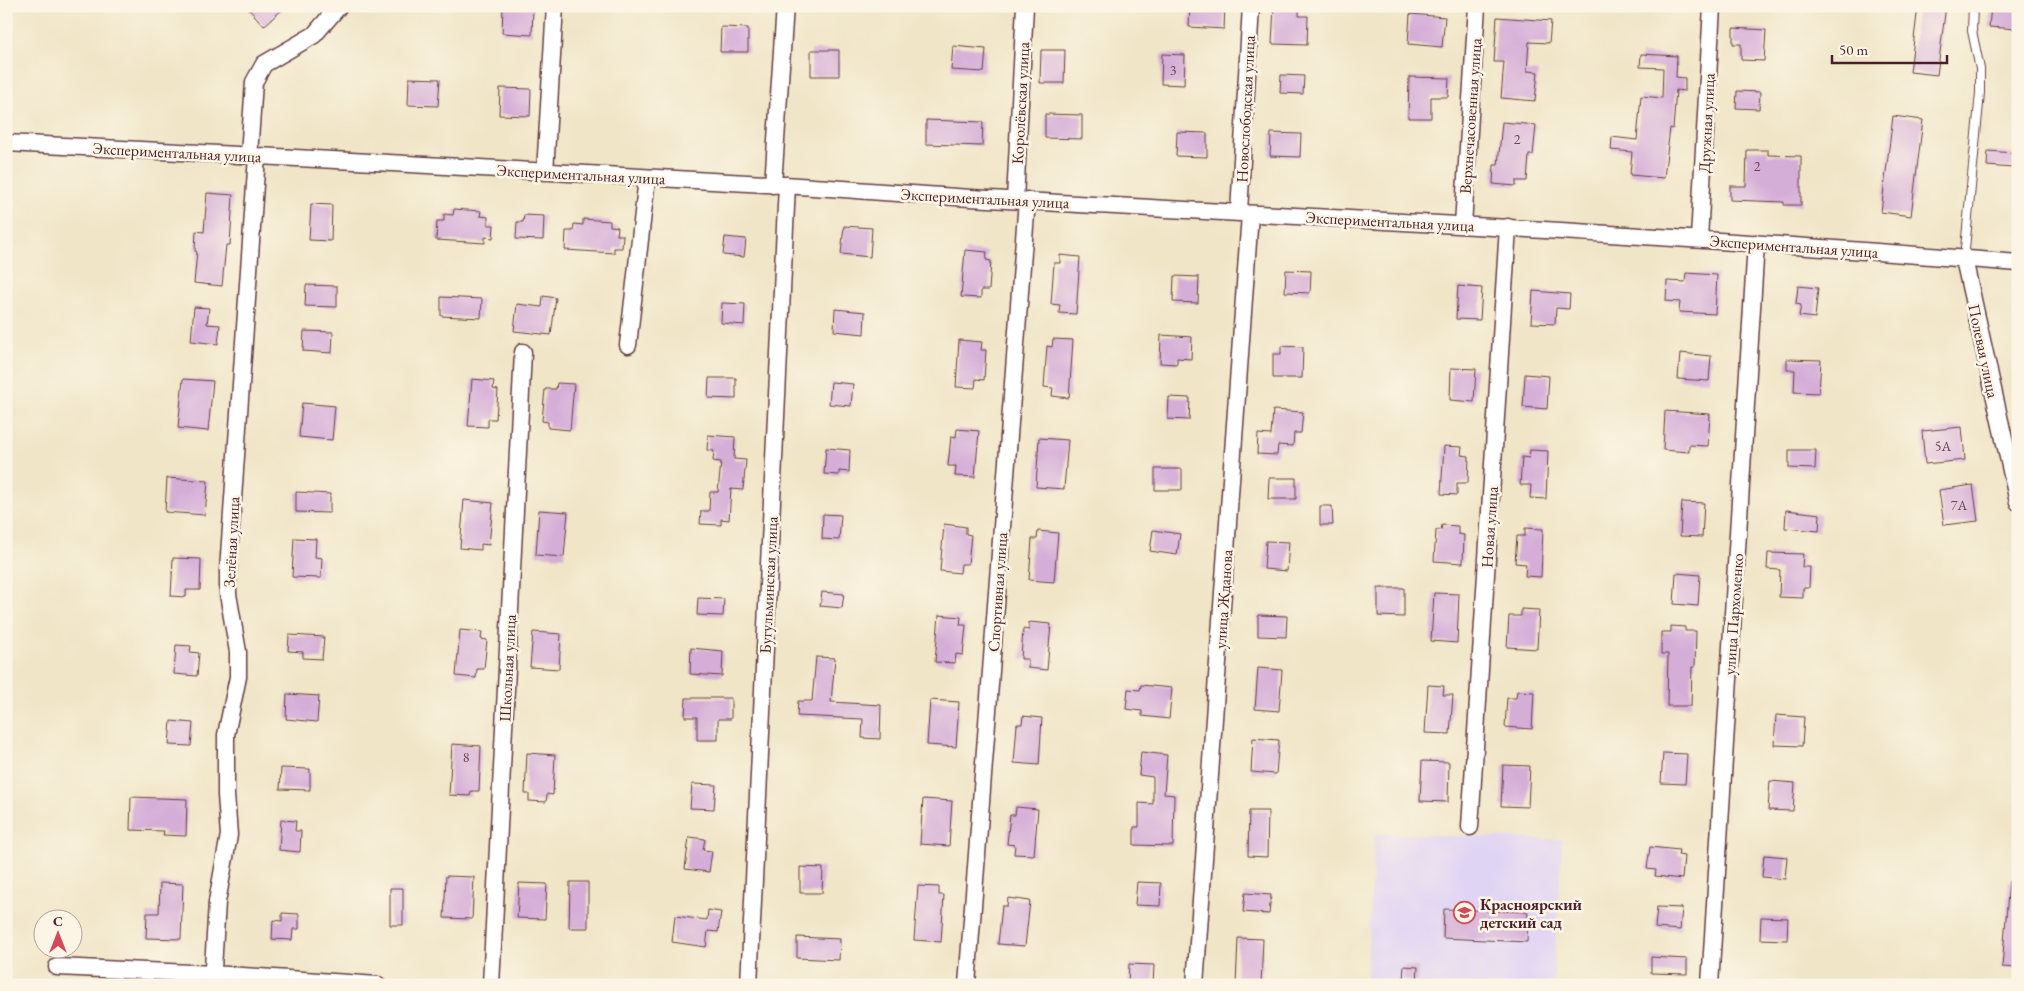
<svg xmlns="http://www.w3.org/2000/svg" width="2024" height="991" font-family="'EB Garamond',serif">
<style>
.built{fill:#e0d4f4}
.building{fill:#d5aed8}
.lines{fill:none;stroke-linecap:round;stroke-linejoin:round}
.service-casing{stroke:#633d42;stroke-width:10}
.minor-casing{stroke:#633d42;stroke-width:19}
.service{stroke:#fff;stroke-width:8}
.minor{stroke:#fff;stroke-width:16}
.labels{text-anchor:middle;stroke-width:5;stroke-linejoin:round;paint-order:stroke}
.number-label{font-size:14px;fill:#6d4356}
.street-label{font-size:16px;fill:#4a1f2b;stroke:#fcf5e5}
.poi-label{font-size:16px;font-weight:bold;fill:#4a1f2b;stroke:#fcf5e5;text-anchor:start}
</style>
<rect width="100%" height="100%" fill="#fcf5e5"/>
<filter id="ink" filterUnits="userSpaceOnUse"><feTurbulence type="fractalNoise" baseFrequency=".02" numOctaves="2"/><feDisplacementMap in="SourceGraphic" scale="10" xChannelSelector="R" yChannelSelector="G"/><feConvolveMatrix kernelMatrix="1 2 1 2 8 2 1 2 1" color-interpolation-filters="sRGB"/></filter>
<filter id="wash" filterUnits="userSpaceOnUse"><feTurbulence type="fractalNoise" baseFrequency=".0096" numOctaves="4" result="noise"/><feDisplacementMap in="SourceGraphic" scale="20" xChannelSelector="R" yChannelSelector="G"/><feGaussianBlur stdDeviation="1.12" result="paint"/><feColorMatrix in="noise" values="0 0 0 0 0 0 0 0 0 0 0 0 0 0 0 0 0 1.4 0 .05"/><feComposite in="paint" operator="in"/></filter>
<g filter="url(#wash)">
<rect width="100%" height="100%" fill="#f0e5c7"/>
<path class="built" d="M1375,833L1562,840L1553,985H1366Z"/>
<g id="blocks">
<path class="building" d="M246,6H286L264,26Z
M503,6L533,7L532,35L502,33Z
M1190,6H1225L1224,29L1189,27Z
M1274,6H1299V16H1308L1307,45L1272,44Z
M1918,6H1946L1937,75L1910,72Z
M1991,6H2018V29L1989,27Z
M1410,14L1445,17L1442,47L1408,44Z
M1497,17L1551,21L1549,43L1529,42L1527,71L1538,72L1535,101L1501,98L1504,62H1494Z
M721,27L748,28V52H720Z
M1733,28L1766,30L1764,61L1741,60V44H1733Z
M953,46L986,49L984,72L951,70Z
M811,50H839V76H811Z
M1041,50H1065L1064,83H1040Z
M1162,54L1185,55L1184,85L1161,84Z
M1641,54L1677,56L1676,77L1685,78V91L1676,90L1673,129L1670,128L1664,178L1630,175L1632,152L1611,150L1612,137L1637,140L1641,96L1662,98L1663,68L1640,67Z
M1281,75L1304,76L1303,94L1280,93Z
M1409,77L1449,78L1448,97H1431V118H1408Z
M409,78L440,79L438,106L408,105Z
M500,88L531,89L530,116L499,115Z
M1737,91L1760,92L1759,109L1736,108Z
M1045,114L1082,115V139L1045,138Z
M1893,116L1923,120L1911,216L1881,212Z
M926,120L983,122L982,146L926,144Z
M1502,122L1536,125L1533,155H1529L1527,181H1516V186L1493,184L1494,165H1498Z
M1177,132L1207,133V157L1176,156Z
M1271,133L1301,134L1300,157L1270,156Z
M1747,150H1768V155L1801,156V205H1784V202L1730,200V186H1746Z
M1988,151L2014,153L2013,168L1987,166Z
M207,193L233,195L230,245H226L222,286L194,283L197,252L195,251L196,231L204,232Z
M311,204L332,205L331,241L309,240Z
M454,209L481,211L480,216L488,217V225H494L493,238L485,237V243L436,240L437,221H444V214L453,215Z
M524,215L544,216L543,240L516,239L517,222H523Z
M583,219L610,221V226L618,227L617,235H623L622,248H614V253L565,250L566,231H573L574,224L583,225Z
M844,226L872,228L870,257L841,254Z
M725,237L746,239L744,257L723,255Z
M965,250L987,252L986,260L991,261L989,290H981V298L961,297Z
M1060,255L1080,257L1076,314L1059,313L1060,305L1051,304L1054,263H1060Z
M1286,270L1311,271L1310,293L1285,292Z
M1686,273L1717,275L1715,314L1679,312L1680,302L1666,301L1667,281L1685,282Z
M1174,276L1199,277L1198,303L1173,302Z
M306,285L337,286V307L305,306Z
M1458,286L1482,288L1480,320L1456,319Z
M1798,286L1818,288L1815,318L1799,316L1801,305L1796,304Z
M1533,291L1570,294L1569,309L1556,308L1555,324L1531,323Z
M543,296L556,298L551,335L514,331L517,304L542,307Z
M441,297L482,299L481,318L441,316Z
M722,303L745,304L744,325L721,323Z
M194,307L209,308L207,324L220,325L218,344L191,341Z
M835,309L865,312L864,334L834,331Z
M304,331L333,332L332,353L303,351Z
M1161,335L1192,337L1191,359L1177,358V364L1160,363Z
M1053,339L1073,340L1069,398L1052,396L1053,388L1044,387L1047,346L1052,347Z
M959,340L982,342L981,350H986L984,380L976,379L975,388L956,387Z
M1281,346L1303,347L1302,378H1273V354H1281Z
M1680,353L1711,356L1709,381L1678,379Z
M1787,359L1821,360L1819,393L1794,392L1795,370H1787Z
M1451,368L1476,369L1474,402L1450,400Z
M1525,374L1549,376L1547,409L1523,407Z
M709,378H736V399L708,398Z
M183,379L213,381L208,431L178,428Z
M472,379L494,381L493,389L498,390L496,419H488V427L468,426Z
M831,382L853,384L851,406L829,404Z
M557,383L574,384L570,430L548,428V422L542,421L545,389H556Z
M1169,397L1190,398L1189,420L1168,419Z
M302,403L335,406L332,440L299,437Z
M1273,410L1303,412L1301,433H1294L1293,446L1278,445L1277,455L1257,454L1258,434L1271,435Z
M1665,411L1710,414L1708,446L1689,445V452L1663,450Z
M1962,427L1965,460L1925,464L1922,431Z
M957,429L979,431L975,477L955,476L956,466H948L951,436L956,437Z
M708,435L735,437L734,459L746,460L743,490L731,489L729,520L721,519V525L700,524L701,511H709L710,492H718L721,462L713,461L714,451L707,450Z
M1039,438L1068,440L1064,489L1036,487Z
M1444,446L1462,447L1461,455L1469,456L1468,483H1457V495L1441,494Z
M826,448L850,450L849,472L839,471V475L824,474Z
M1530,450L1548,451L1546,499L1530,498L1531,485H1520L1522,457L1529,458Z
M1789,450H1816L1815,469L1789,468Z
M1155,469H1182V490H1155Z
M167,478L208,481L205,515L165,512Z
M1269,478H1296V499H1268Z
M1973,485L1978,521L1944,525L1939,490Z
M296,492L330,494V513L296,512Z
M464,500L493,503L489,545L481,544V550L460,548Z
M1682,502L1704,503L1702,537L1680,536Z
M1320,506H1332L1333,525H1320Z
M539,510L568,512L564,557L536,555Z
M1786,510L1820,514L1819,531L1785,528Z
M823,514L841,515L839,540L822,539Z
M944,524L966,527V534L971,535L968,564H961L960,573L940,571Z
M1442,525L1458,526V534L1464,535L1463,563L1434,561L1436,530H1441Z
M1525,528L1543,529L1541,577L1525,576L1526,564L1515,563L1517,536H1525Z
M1153,530L1180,534L1177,555L1150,551Z
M1038,531L1058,533L1054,582L1029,580L1032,539H1037Z
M294,538L316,539L315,557L322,558L321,578L292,577Z
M1266,541L1289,542L1287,571L1264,569Z
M1768,553L1803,554L1802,567H1810L1809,588H1803V598L1779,597L1780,570L1767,569Z
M173,558L201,559L200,590H186V597L171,596Z
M1676,573L1700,575L1698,606L1674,604Z
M1378,588H1404V617L1378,616Z
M822,592L844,594L842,608L820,606Z
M1434,593L1459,594L1457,643L1431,641Z
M698,598L724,599L723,616L697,615Z
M1521,609L1539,610L1537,649L1507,647L1509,616H1521Z
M939,615L961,617L960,625H966L963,655L956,654L955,663L935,662Z
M1258,615L1287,616L1286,637L1258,636Z
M1029,622L1051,624L1047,670L1028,668V659H1021L1023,629L1029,630Z
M1671,626L1685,627V631H1696L1695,667H1692L1691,706H1667L1668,654H1661V632H1671Z
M460,630L482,632L481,639L487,640L484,669H477L476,678L456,676Z
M533,632L561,634L559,669L530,667Z
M289,635L324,637L322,659L303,658V652L288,651Z
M176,645L191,646L190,652L199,653L197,676L174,674Z
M691,648L723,651L722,676L690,674Z
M816,657L835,658L831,702L881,705L880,739L862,738L863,719L797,716L798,701H812Z
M1258,668L1282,670L1279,711L1255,709Z
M1141,685L1172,688L1169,719L1142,716V711L1126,709L1128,689L1140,690Z
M1428,685L1444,686L1443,695H1453L1450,734L1425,733Z
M1517,691L1534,692L1532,729L1505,727L1507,698H1516Z
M287,694L319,696L317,722L286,719Z
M686,698H731V719H718V740H697V717H685Z
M930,700L959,702L956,747L927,745Z
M1776,715L1804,717L1802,746L1774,745Z
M1023,716L1042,718L1039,765L1014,763L1017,724H1022Z
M171,721L193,723L191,746L169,745Z
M1253,738L1279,740L1276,774L1251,772Z
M452,744L481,746L479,791H471L470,796L449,795Z
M1141,752L1167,755L1164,794L1174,795L1173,846L1134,845V827H1139V803L1153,804V777L1139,775Z
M527,753L555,755L553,795L547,794L546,802L529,801V794H525Z
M1663,753L1687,754L1685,784L1661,783Z
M1422,761L1449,762L1448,802L1420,801Z
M1503,765L1530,766L1528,807L1501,806Z
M281,768L310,769V790L280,789Z
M1770,781L1795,783L1793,811L1768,810Z
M692,784L716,785L714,809L690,808Z
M131,797L187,799L186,836L163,835L164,831L130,830Z
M923,799L952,801L949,846L920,844Z
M1016,807L1038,809L1034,855L1014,854L1015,845L1007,844L1010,815H1015Z
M1249,811H1268L1267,857L1248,856Z
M281,820L296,821L295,831H301L300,852L279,850Z
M689,837L705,839L703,850L712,851L709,872L685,869Z
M1650,847L1679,850L1678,855L1684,856L1682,879L1655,876L1656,870L1647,869Z
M1764,855L1787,857L1785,879L1762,877Z
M800,867L823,868L822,893H800Z
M446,876L474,877L472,919L444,918Z
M2009,881H2018V968L2002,967Z
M570,882H588V928H569Z
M1137,882L1161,883L1160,906L1135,905Z
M160,883L183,884L181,939L146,938L147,913H159Z
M519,883L547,884L545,919L517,918Z
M918,886L939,887V895H944L941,942L914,940Z
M390,888H403V925H390Z
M1245,893L1271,895L1269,914L1243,912Z
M1008,898L1030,901L1025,946L998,944L1002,906H1007Z
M1657,907L1682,908L1680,930L1655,928Z
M1444,909L1528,912L1527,942L1443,938Z
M708,910L721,912L718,932L708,931L706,947L672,942L675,916L707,920Z
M282,913L299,914V929H293L292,940L272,939L273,920L282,921Z
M1761,917L1788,918L1787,940L1760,939Z
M797,937L840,939L839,960L797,958Z
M1238,938L1263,939L1261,985H1236Z
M1651,957L1687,959V974L1651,973Z
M1129,964L1154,965L1153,985H1128Z
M1404,966L1418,967L1417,982L1403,980Z"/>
</g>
</g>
<g filter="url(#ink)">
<use href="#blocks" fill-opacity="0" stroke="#633d42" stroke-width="1"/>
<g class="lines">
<defs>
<path id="service" d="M1964,259L1980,93V69L1972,31L1973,6"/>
<path id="minor" d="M6,143C266,156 525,170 785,185C859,190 933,196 1007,200C1344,219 1681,235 2018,263
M249,155L254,82L264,64L314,35L339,6
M545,172L555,6
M773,185L785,6
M1015,200L1025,6
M1239,212L1251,6
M1463,225L1477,6
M1699,239L1712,6
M1964,259L2018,502
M628,345L647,178
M1470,827L1508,227
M57,967L213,974L378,985
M212,985L217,902L229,835L226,795V735L238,677V652L228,594V570L257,156
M491,985L523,352
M749,985L787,185
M967,985L1027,200
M1195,985L1250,214
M1710,985L1756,243"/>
</defs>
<use href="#service" class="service-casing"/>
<use href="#minor" class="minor-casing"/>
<use href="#service" class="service"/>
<use href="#minor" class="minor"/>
</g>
</g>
<defs>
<symbol id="school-ring" viewBox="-11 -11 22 22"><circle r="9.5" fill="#fcf5e5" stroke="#d1495b" stroke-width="1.5"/><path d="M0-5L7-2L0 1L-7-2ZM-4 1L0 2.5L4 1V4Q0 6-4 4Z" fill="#d1495b"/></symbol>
</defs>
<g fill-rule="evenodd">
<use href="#school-ring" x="1452" y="900" width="25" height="25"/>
</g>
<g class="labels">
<g class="number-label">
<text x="1173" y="75">3</text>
<text x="1517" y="144">2</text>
<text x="1757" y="171">2</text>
<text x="1943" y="451">5А</text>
<text x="1959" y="510">7А</text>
<text x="466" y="762">8</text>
</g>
<g class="street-label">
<text transform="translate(1020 103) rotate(-87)" y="6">Королёвская улица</text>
<text transform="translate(1245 109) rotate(-87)" y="6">Новослободская улица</text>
<text transform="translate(1470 116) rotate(-86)" y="6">Верхнечасовенная улица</text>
<text transform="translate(1706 123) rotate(-87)" y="6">Дружная улица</text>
<text transform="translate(177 152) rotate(3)" y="6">Экспериментальная улица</text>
<text transform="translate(581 174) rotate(3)" y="6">Экспериментальная улица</text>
<text transform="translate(985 198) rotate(3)" y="6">Экспериментальная улица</text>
<text transform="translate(1390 221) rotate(3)" y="6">Экспериментальная улица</text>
<text transform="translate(1794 246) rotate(4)" y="6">Экспериментальная улица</text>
<text transform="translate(1984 351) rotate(78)" y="6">Полевая улица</text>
<text transform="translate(1489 527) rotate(-86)" y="6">Новая улица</text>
<text transform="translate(231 542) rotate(-87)" y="6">Зелёная улица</text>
<text transform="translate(768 585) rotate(-87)" y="6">Бугульминская улица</text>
<text transform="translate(997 592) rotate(-86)" y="6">Спортивная улица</text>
<text transform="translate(1223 599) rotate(-86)" y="6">улица Жданова</text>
<text transform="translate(1733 614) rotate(-86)" y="6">улица Пархоменко</text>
<text transform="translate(507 668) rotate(-87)" y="6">Школьная улица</text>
</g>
<g class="poi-label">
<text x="1480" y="910">Красноярский<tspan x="1480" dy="18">детский сад</tspan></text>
</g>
</g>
<rect width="2024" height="991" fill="none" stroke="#fcf5e5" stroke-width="25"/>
<g transform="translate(58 934)"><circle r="24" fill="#fcf5e5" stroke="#b59f9b"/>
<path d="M0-4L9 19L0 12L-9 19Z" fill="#d1495b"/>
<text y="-8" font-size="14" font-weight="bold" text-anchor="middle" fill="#4a1f2b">С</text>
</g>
<path d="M1832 55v8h115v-8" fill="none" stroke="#4a1f2b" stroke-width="2.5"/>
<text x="1839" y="55" font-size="15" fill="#4a1f2b" stroke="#fcf5e5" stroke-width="4" paint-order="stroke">50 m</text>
</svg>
